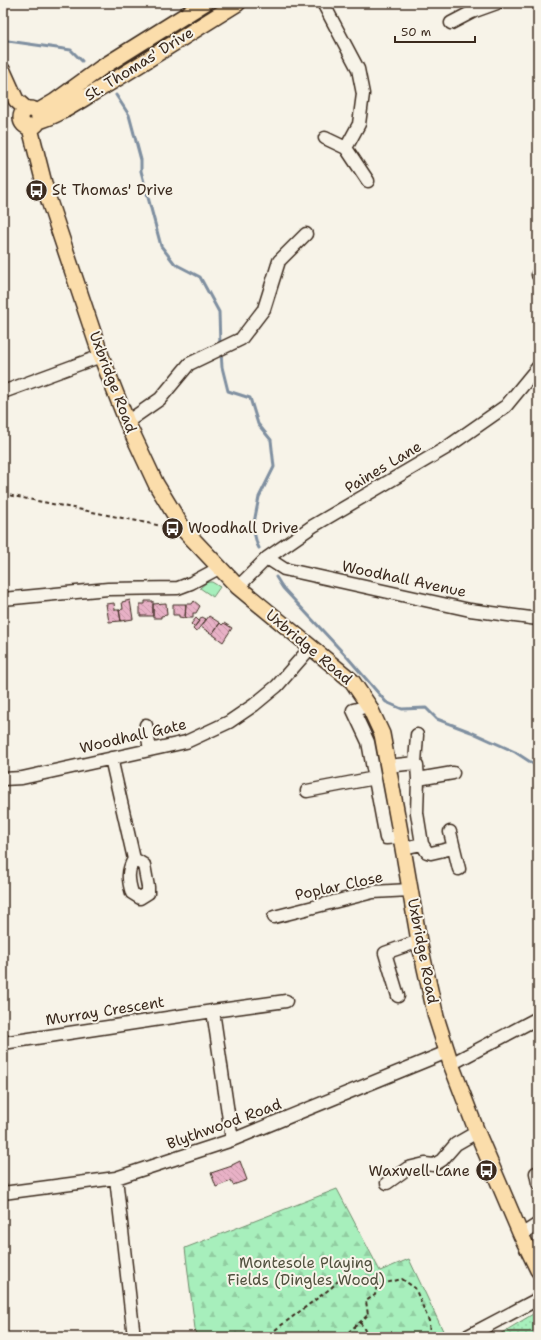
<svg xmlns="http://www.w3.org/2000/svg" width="541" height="1340" font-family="'Shantell Sans',sans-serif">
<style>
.grass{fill:url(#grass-tufts);stroke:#718c6d}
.forest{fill:url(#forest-firs);stroke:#718c6d}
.garden{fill:url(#garden-dots);stroke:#718c6d}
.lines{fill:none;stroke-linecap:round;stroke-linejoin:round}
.stream{stroke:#7f8fa0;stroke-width:3}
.building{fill:url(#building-back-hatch);stroke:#3b2a1e}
.minor-casing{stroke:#3b2a1e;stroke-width:15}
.major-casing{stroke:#3b2a1e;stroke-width:18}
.path{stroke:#3b2a1e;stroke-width:2;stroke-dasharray:4 3;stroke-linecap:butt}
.minor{stroke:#f7f3e8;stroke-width:12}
.major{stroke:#fbddab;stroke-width:15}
.labels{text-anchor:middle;stroke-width:4;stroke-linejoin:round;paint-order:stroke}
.street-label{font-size:15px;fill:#3b2a1e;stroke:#f7f3e8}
.poi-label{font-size:15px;fill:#3b2a1e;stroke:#f7f3e8;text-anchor:start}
.park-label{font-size:15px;fill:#51513e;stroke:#f7f3e8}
</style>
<defs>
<pattern id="grass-tufts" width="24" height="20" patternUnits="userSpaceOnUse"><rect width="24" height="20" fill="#a7efbc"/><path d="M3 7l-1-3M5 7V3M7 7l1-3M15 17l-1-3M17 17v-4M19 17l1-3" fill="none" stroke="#91cda1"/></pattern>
<pattern id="forest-firs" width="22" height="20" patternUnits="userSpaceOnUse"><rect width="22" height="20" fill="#a7efbc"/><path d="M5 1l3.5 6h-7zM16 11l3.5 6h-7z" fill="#91cda1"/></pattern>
<pattern id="garden-dots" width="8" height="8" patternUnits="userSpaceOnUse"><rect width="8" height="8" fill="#a7efbc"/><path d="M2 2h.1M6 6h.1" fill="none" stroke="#91cda1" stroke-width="1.8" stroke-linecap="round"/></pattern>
<pattern id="building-back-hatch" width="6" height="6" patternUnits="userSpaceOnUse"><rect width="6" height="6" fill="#e8b1c6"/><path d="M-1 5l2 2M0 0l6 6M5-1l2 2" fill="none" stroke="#c898aa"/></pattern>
</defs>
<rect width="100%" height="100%" fill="#f7f3e8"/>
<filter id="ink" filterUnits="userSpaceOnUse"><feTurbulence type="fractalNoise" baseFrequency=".025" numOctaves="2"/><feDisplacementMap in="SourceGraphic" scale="8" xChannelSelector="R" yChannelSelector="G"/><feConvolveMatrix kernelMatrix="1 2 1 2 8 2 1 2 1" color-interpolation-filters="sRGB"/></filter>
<g filter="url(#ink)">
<path class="grass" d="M207,582H212L220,587L213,597L200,588Z"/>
<path class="forest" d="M337,1189L380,1271L409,1259L446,1337H196L185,1248Z"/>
<path class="garden" d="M538,1311V1337H495Z"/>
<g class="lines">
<path class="stream" d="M8,41L71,50L82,61
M116,95L129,115L141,160V171L161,246L175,264L200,277L219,312L220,345
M221,351L222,367L228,391L250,398L258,424L271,440L274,467L259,497L253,528L257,544L259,548
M276,577L283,588L348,658L386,702L402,709L426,708L437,719L471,732L515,752L538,767"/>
</g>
<path class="building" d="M130,600L133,619L121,621L119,610L123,609L122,602Z
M145,601H153V616H140V604H145Z
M194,601L200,606L196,613H193V618H185L186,604H192Z
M114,603L115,610H119L121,621L109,622L106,604Z
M166,603L167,615L161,616V618H153V604Z
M173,604H186L185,618L179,617V615H173Z
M209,616L220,623L212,634L201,627Z
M202,617L206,619L196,632L193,629Z
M196,618L199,621L194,627L191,624Z
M220,623L222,625L224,623L232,628L223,642L212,634Z
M240,1161L247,1180L233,1185L231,1181L216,1187L211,1173L232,1166V1165Z"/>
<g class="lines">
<defs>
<path id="minor" d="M323,3L358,69L363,94L359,124L346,148
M451,23L472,12L497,3
M325,138L346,148L368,181
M538,274V275
M3,392L101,356
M127,422L160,399L189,364L241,339L264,309L279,261L306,234
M267,558L284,569L470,610L538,619
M238,587L267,558L313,526L446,448L506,406L538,367
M3,599L108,589L178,588L191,583L219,568
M369,706L353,710L368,742L386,838L401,837
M146,725L150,750
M111,758L134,859L144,865L148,887V893L140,898L132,893C128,880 127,871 134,859
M415,763L417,735
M388,766L415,763L417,766L418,779L417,813L422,844L403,848
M3,779L22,778L186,742L229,722L254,705L277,686L311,647
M418,779L453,773
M307,791L375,778
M450,832L459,869
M422,844L427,852L431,853L453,848
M274,917L373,892L410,890
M398,996L385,953L419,941
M213,1011L286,1001
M3,1043L213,1011L232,1140
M451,1064L538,1018
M536,1173L538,1183
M116,1178L134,1337
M387,1183L408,1168L425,1164L434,1165L442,1160L456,1144L477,1132
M3,1193L116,1178L232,1140L447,1052
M521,1235L538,1224
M466,1337L538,1299"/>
<path id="major" d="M3,71L16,100L26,109
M21 118a9 9 0 1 1 18 0a9 9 0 1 1-18 0Z
M37,112L54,102L101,68L205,3
M39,121C60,115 79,101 98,90C145,62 191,32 238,3
M30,128L47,195L101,356L127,422L156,484L184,530L238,587L352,681L369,706L382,734L401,837L419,941L436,1017L451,1064L477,1132L521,1235L538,1270"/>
</defs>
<use href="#minor" class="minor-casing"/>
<use href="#major" class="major-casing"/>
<path class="path" d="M3,494L167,527
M360,1322L369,1337
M275,1337V1330L331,1288L341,1278L356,1277L377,1285L402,1279L415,1288L429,1321L430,1337
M343,1337L368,1315L366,1301L375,1295L377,1285"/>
<use href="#minor" class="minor"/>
<use href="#major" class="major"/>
</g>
</g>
<defs>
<symbol id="bus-disc" viewBox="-11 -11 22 22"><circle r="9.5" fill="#3b2a1e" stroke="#f7f3e8"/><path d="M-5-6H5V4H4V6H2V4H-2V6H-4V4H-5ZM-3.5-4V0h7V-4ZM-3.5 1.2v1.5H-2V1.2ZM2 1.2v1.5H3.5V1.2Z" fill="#fff"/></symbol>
</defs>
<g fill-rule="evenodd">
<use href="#bus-disc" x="24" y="178" width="25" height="25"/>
<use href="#bus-disc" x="160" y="516" width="25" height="25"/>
<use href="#bus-disc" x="474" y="1158" width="25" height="25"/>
</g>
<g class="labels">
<g class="street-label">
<text transform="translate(139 64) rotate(-32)" y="5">St. Thomas' Drive</text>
<text transform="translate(113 382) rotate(69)" y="5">Uxbridge Road</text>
<text transform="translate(383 467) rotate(-31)" y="5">Paines Lane</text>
<text transform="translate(404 579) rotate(12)" y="5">Woodhall Avenue</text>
<text transform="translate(309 647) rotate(40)" y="5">Uxbridge Road</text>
<text transform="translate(133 736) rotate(-13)" y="5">Woodhall Gate</text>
<text transform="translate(339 886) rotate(-12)" y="5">Poplar Close</text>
<text transform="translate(423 951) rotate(79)" y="5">Uxbridge Road</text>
<text transform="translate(105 1011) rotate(-9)" y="5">Murray Crescent</text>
<text transform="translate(224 1124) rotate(-20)" y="5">Blythwood Road</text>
</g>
<g class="poi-label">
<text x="52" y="195">St Thomas' Drive</text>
<text x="188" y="533">Woodhall Drive</text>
<text x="470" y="1176" text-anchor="end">Waxwell Lane</text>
</g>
<g class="park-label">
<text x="306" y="1268">Montesole Playing<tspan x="306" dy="17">Fields (Dingles Wood)</tspan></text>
</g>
</g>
<rect width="541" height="1340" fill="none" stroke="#f7f3e8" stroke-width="16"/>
<rect x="8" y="8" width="525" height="1324" fill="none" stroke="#3b2a1e" stroke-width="1.5" filter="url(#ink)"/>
<path d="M395 36v6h80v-6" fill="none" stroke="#3b2a1e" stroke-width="2"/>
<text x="401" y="36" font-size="12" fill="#3b2a1e" stroke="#f7f3e8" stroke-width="3" paint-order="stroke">50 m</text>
</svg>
